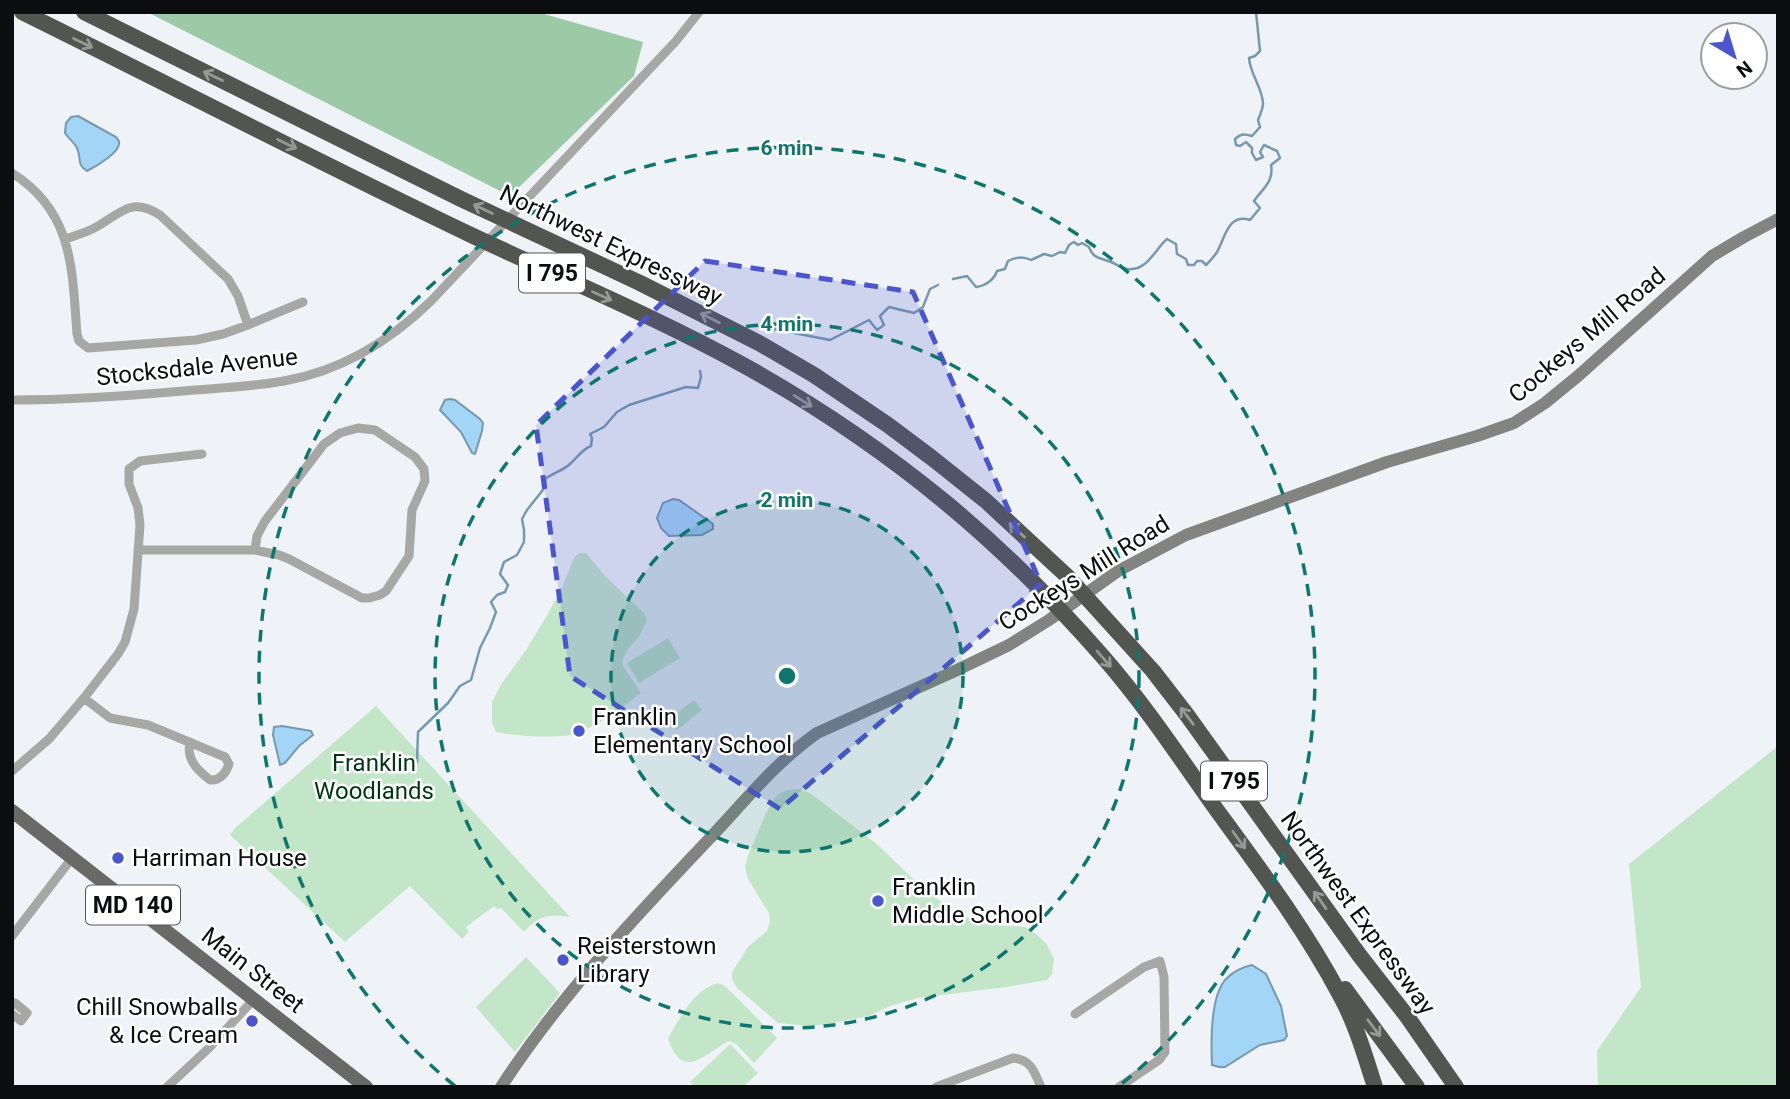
<svg xmlns="http://www.w3.org/2000/svg" width="1790" height="1099" font-family="Roboto,sans-serif">
<style>
.green{fill:#c3e6c9}
.forest{fill:#9dcaa6}
.water{fill:#a3d5f6;stroke:#7699b0;stroke-width:2}
.lines{fill:none;stroke-linecap:round;stroke-linejoin:round}
.stream{stroke:#7699b0;stroke-width:2.5}
.street{stroke:#a7a8a6;stroke-width:9}
.secondary{stroke:#838481;stroke-width:12}
.primary{stroke:#696a67;stroke-width:14}
.highway{stroke:#535550;stroke-width:16}
.oneway{stroke:#989996}
.marked{fill:#4c56cb;fill-opacity:0.2;stroke:#4c56cb;stroke-width:5;stroke-dasharray:14 9;stroke-linejoin:round}
.ring{fill:none;stroke:#0f766e;stroke-width:3.5;stroke-dasharray:12 9}
.poi-dot{fill:#4c56cb;stroke:#fff;stroke-width:2.5}
.labels{text-anchor:middle;stroke-width:5;stroke-linejoin:round;paint-order:stroke}
.shield{fill:#fff;stroke:#555656;stroke-width:2}
.shield-label{font-size:23px;font-weight:bold;fill:#0c0d0e}
.street-label{font-size:24px;fill:#0c0d0e;stroke:#fff}
.poi-label{font-size:24px;fill:#0c0d0e;stroke:#fff;text-anchor:start}
.park-label{font-size:24px;fill:#003615;stroke:#fff}
.centre{fill:#0f766e;stroke:#fff;stroke-width:3.5}
.ring-label{font-size:21px;text-anchor:middle;font-weight:bold;fill:#0f766e;stroke:#fff;stroke-width:5;stroke-linejoin:round;paint-order:stroke}
</style>
<rect width="100%" height="100%" fill="#eff3f7"/>
<path class="green" d="M579,553H586L606,577L644,613L647,620L639,636L628,649L622,660L623,666L641,693C621,708 598,727 574,734C556,739 514,736 496,732L492,723V702L502,683L526,650L549,612L563,585L574,558Z
M668,638L680,658L639,683L627,663Z
M694,700L702,710L677,730L668,720Z
M376,706L570,917C547,914 539,915 524,932L501,908L497,909L494,906L466,927L469,932L462,939L410,886L345,942L230,835L234,829Z
M1778,746V1087H1598L1597,1051L1641,987L1629,864Z
M799,789L810,793L878,845L908,874L936,898L958,914L988,924L1025,927L1036,934L1046,943L1054,959L1052,974L1047,980L1006,987L918,998L890,1006L869,1016L828,1024L809,1026L778,1023L737,988L732,979V972L748,947L767,931L770,922L769,913L748,879L745,867L748,855L766,813L774,799L780,793L788,790Z
M526,957L560,993L515,1052L476,1007Z
M718,983L725,986L777,1038L754,1063L736,1044L729,1041C704,1054 683,1082 668,1039C679,1019 694,989 718,983Z
M730,1044L758,1073L743,1087H694L690,1082Z"/>
<path class="forest" d="M147,12H537L643,42L634,76L510,196Z"/>
<path class="water" d="M78,116L116,137C117,139 119,140 119,142C121,152 95,167 87,171C76,164 82,159 77,148C74,142 68,138 65,133L66,123L71,117Z
M450,399L455,400L480,419L483,423L482,431L475,454L472,453L461,432L440,410L445,400Z
M673,499L679,500L709,521L713,524V529L702,535L669,536L661,528L657,518L663,503Z
M282,726L311,731L313,735L299,746L285,763L280,765L273,735L274,727Z
M1252,965L1266,974L1281,1006L1287,1036L1284,1040L1260,1045L1225,1067H1219L1212,1065C1211,1043 1210,994 1227,978C1233,972 1243,967 1252,965Z"/>
<g class="lines">
<path class="stream" d="M953,279L967,276L976,287C985,286 994,280 997,271L1005,269L1008,261C1016,257 1023,256 1031,260L1044,254L1052,256L1060,252L1065,253L1069,245L1074,242L1078,245L1082,243L1089,247C1093,259 1101,258 1111,262C1116,264 1122,268 1127,269C1147,272 1155,249 1167,239L1176,244L1177,254L1186,259L1188,265H1194L1197,261H1202L1206,265C1210,261 1214,257 1217,252C1225,238 1228,213 1250,220L1260,208L1254,201C1263,188 1274,182 1271,165L1280,158L1277,151L1264,145L1260,152L1263,157L1256,160L1252,153V148L1246,142L1240,146L1236,145L1235,139C1241,133 1245,134 1252,136L1260,127L1258,120C1260,115 1263,109 1263,103C1262,87 1250,74 1249,58L1255,56L1260,51L1256,12
M758,326L830,340L869,320L877,330L884,325L880,316L889,307L914,313L923,307L930,289L938,285
M417,762L418,732L448,703L460,686L471,680L480,648L490,628L496,612L491,602L497,595L505,592L508,585L500,574L504,562L517,555L524,542V530L522,519L527,510L546,486L545,479C553,473 564,470 570,464C578,457 581,450 591,446L592,438L590,434L604,427L617,412L629,405L686,387L698,388L701,377L700,371"/>
<path class="street" d="M12,173C74,212 72,270 77,334L79,341L88,348L196,340L223,334L248,325L303,302
M66,239C77,235 88,232 98,226C122,212 132,197 160,215L228,279L238,296L248,325
M12,400C69,400 126,396 183,391C216,388 251,387 284,381C341,371 390,341 431,301L676,41L699,12
M138,550H255L279,555L289,559L362,598H369L380,595L386,591L409,556L412,510L425,481L424,469L415,457L375,430L358,428L340,433L324,444L265,521L257,536L255,550
M84,698L110,718L148,725L225,757L229,764C226,773 220,781 210,780C197,770 186,759 190,742
M12,771L49,739L84,698L118,654L125,642L134,609L140,525L138,508L129,484V469L140,461L202,454
M12,936L72,858
M12,1005L15,1003L27,1013L21,1021L12,1014
M1075,1014L1144,967L1160,961L1164,977L1165,1052L1159,1060L1119,1087
M167,1087L209,1048L254,999
M936,1087L1013,1058C1032,1060 1034,1072 1041,1087"/>
<path class="secondary" d="M501,1087C560,996 636,916 710,838C744,802 776,762 817,733L955,671L1009,645L1049,620L1118,571L1186,535L1387,462L1477,436L1514,423L1545,403L1578,376L1712,256L1744,237L1778,219"/>
<path class="primary" d="M12,811L366,1087"/>
<path class="highway" d="M22,12C172,86 320,163 471,235C562,278 656,317 745,366C815,405 883,451 945,502C1002,549 1055,602 1104,658C1145,705 1180,758 1216,809C1260,869 1305,929 1340,995C1356,1024 1365,1056 1375,1087
M84,12L461,199L640,283L759,343L814,375L888,425L932,458L986,501L1067,576L1153,671L1187,715L1360,956L1406,1015L1456,1087
M1345,989L1417,1087"/>
</g>
<defs><path id="oneway-shaft" d="M-6 0H5M1.5-3L5.5 0L1.5 3" fill="none" stroke-width="1.6" stroke-linecap="round" stroke-linejoin="round" transform="scale(1.75)"/></defs>
<g class="oneway">
<use href="#oneway-shaft" transform="translate(83 43) rotate(26)"/>
<use href="#oneway-shaft" transform="translate(213 76) rotate(-154)"/>
<use href="#oneway-shaft" transform="translate(287 144) rotate(26)"/>
<use href="#oneway-shaft" transform="translate(483 209) rotate(-155)"/>
<use href="#oneway-shaft" transform="translate(602 296) rotate(24)"/>
<use href="#oneway-shaft" transform="translate(710 318) rotate(-153)"/>
<use href="#oneway-shaft" transform="translate(803 401) rotate(32)"/>
<use href="#oneway-shaft" transform="translate(1017 530) rotate(-137)"/>
<use href="#oneway-shaft" transform="translate(1104 659) rotate(49)"/>
<use href="#oneway-shaft" transform="translate(1187 716) rotate(-127)"/>
<use href="#oneway-shaft" transform="translate(1239 840) rotate(54)"/>
<use href="#oneway-shaft" transform="translate(1320 900) rotate(-125)"/>
<use href="#oneway-shaft" transform="translate(1374 1028) rotate(53)"/>
</g>
<path class="marked" d="M705,261L913,292L1041,584L780,809L570,676L536,425Z"/>
<circle cx="787" cy="676" r="176" fill="#0f766e" fill-opacity=".12"/>
<g class="ring">
<circle cx="787" cy="676" r="176"/>
<circle cx="787" cy="676" r="352"/>
<path d="M455 1086A528 528 0 1 1 1119 1086"/>
</g>
<g class="poi-dot">
<circle cx="579" cy="731" r="7"/>
<circle cx="118" cy="858" r="7"/>
<circle cx="878" cy="901" r="7"/>
<circle cx="563" cy="960" r="7"/>
<circle cx="252" cy="1021" r="7"/>
</g>
<g class="labels">
<g class="shield">
<rect x="519" y="253.5" width="66" height="39" rx="5"/>
<rect x="1201" y="761.5" width="66" height="39" rx="5"/>
<rect x="86" y="885.5" width="94" height="39" rx="5"/>
</g>
<g class="shield-label">
<text x="552" y="281">I 795</text>
<text x="1234" y="789">I 795</text>
<text x="133" y="913">MD 140</text>
</g>
<g class="street-label">
<text transform="translate(611 245) rotate(26)" y="8">Northwest Expressway</text>
<text transform="translate(1587 335) rotate(-40)" y="8">Cockeys Mill Road</text>
<text transform="translate(197 367) rotate(-6)" y="8">Stocksdale Avenue</text>
<text transform="translate(1084 573) rotate(-32)" y="8">Cockeys Mill Road</text>
<text transform="translate(1358 913) rotate(54)" y="8">Northwest Expressway</text>
<text transform="translate(253 970) rotate(38)" y="8">Main Street</text>
</g>
<g class="poi-label">
<text x="593" y="725">Franklin<tspan x="593" dy="28">Elementary School</tspan></text>
<text x="132" y="866">Harriman House</text>
<text x="892" y="895">Franklin<tspan x="892" dy="28">Middle School</tspan></text>
<text x="577" y="954">Reisterstown<tspan x="577" dy="28">Library</tspan></text>
<text x="238" y="1015" text-anchor="end">Chill Snowballs<tspan x="238" dy="28">&amp; Ice Cream</tspan></text>
</g>
<g class="park-label">
<text x="374" y="771">Franklin<tspan x="374" dy="28">Woodlands</tspan></text>
</g>
</g>
<circle cx="787" cy="676" r="10" class="centre"/>
<g class="ring-label">
<text x="787" y="155">6 min</text>
<text x="787" y="331">4 min</text>
<text x="787" y="507">2 min</text>
</g>
<rect width="1790" height="1099" fill="none" stroke="#0c0d0e" stroke-width="28"/>
<g transform="translate(1734 56) rotate(142)"><circle r="33" fill="#ffffff" stroke="#9e9e9f" stroke-width="2"/>
<path d="M0-5L12 26L0 18L-12 26Z" fill="#4c56cb"/>
<text y="-10" font-size="19" font-weight="bold" text-anchor="middle" fill="#0c0d0e">N</text>
</g>
</svg>
